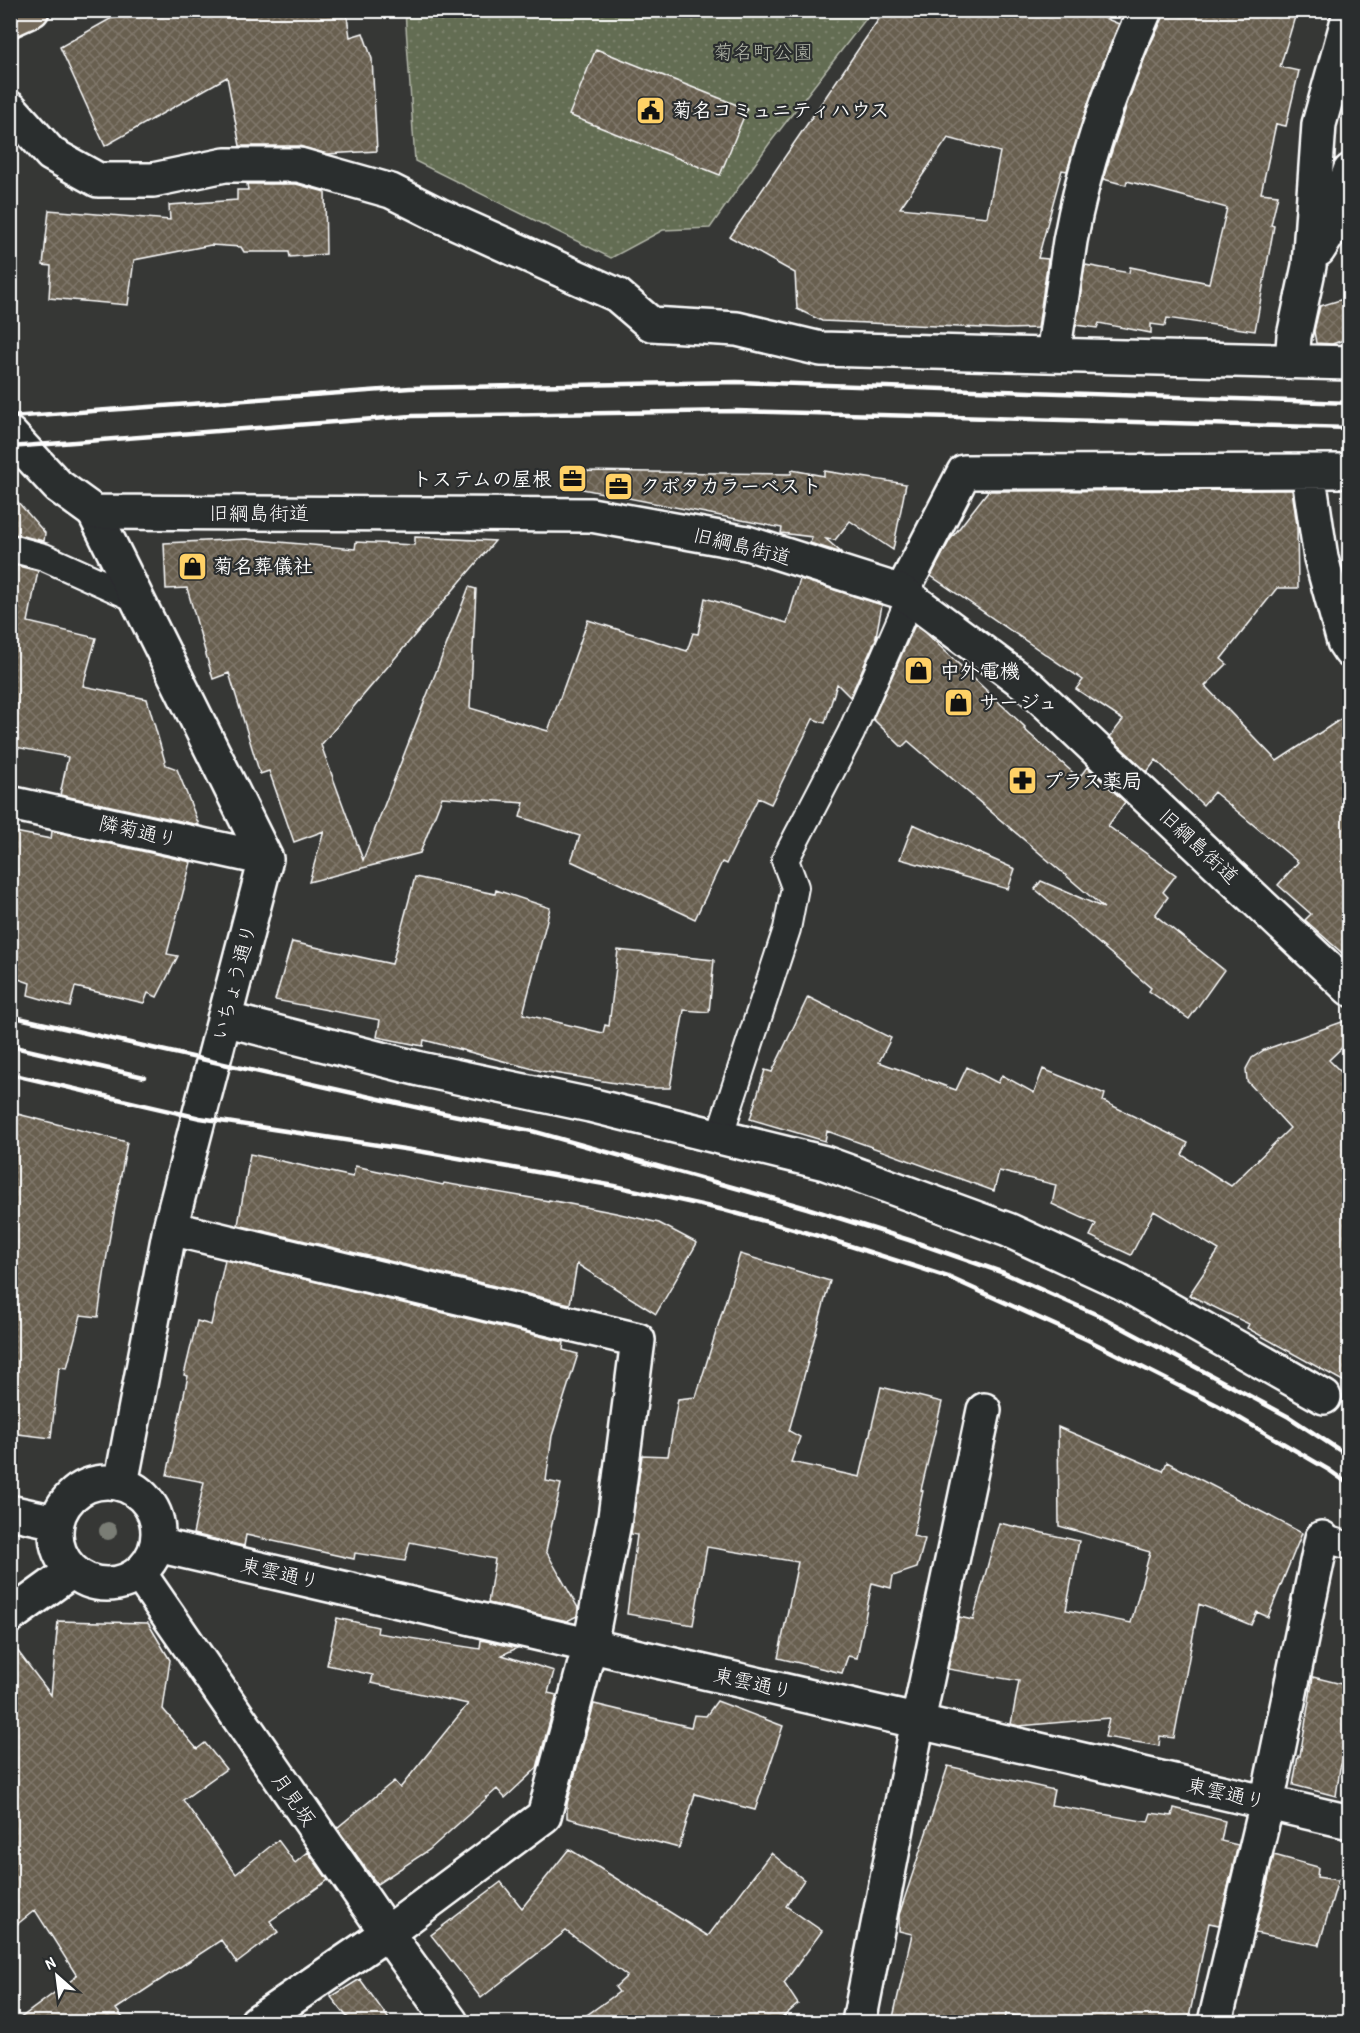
<svg xmlns="http://www.w3.org/2000/svg" width="1360" height="2033" font-family="'Patrick Hand','Klee One',sans-serif">
<style>
.park{fill:url(#park-dots);stroke:#b2b6a9;stroke-width:1.5}
.building{fill:url(#building-cross-hatch);stroke:#fff;stroke-width:1.5;fill-rule:evenodd}
.lines{fill:none;stroke-linecap:round;stroke-linejoin:round}
.service-casing{stroke:#fff;stroke-width:30}
.minor-casing{stroke:#fff;stroke-width:38}
.tertiary-casing{stroke:#fff;stroke-width:38}
.primary-casing{stroke:#fff;stroke-width:38}
.service{stroke:#2a2d2e;stroke-width:26}
.minor{stroke:#2a2d2e;stroke-width:33}
.tertiary{stroke:#2a2d2e;stroke-width:33}
.primary{stroke:#746a5a;stroke-width:33}
.rail{stroke:#fff;stroke-width:4.5}
.tree{fill:#7a7d75}
.labels{text-anchor:middle;stroke-width:4.5;stroke-linejoin:round;paint-order:stroke}
.park-label{font-size:20px;fill:#b2b6a9;stroke:#2a2d2e}
.poi-label{font-size:20px;font-weight:bold;fill:#fff;stroke:#2a2d2e;text-anchor:start}
.street-label{font-size:20px;fill:#fff;stroke:#2a2d2e}
</style>
<defs>
<pattern id="park-dots" width="8" height="8" patternUnits="userSpaceOnUse" patternTransform="scale(1.5)"><rect width="8" height="8" fill="#646d53"/><path d="M2 2h.1M6 6h.1" fill="none" stroke="#7b836d" stroke-width="1.8" stroke-linecap="round"/></pattern>
<pattern id="building-cross-hatch" width="8" height="8" patternUnits="userSpaceOnUse" patternTransform="scale(1.5)"><rect width="8" height="8" fill="#685f50"/><path d="M0 0l8 8M0 8l8-8" fill="none" stroke="#7f776a"/></pattern>
</defs>
<rect width="100%" height="100%" fill="#363735"/>
<filter id="ink" filterUnits="userSpaceOnUse"><feTurbulence type="fractalNoise" baseFrequency=".0167" numOctaves="2"/><feDisplacementMap in="SourceGraphic" scale="12" xChannelSelector="R" yChannelSelector="G"/><feConvolveMatrix kernelMatrix="1 2 1 2 8 2 1 2 1" color-interpolation-filters="sRGB"/></filter>
<g filter="url(#ink)">
<path class="park" d="M405,11H872L769,144L710,228L663,230L611,258L415,161Z"/>
<path class="building" d="M126,10H346L350,37L363,33L372,59L377,151L327,154L299,146H240L227,77L105,146L60,47Z
M885,10H1085L1119,24L1093,89L1067,171L1062,170L1038,258L1048,259L1038,328L1005,329L822,321L797,309L795,273L730,237ZM948,138L1000,152L987,217L900,208Z
M1167,10H1297L1280,67L1299,71L1286,126L1276,124L1261,193L1278,195L1271,225L1274,226L1255,331L1167,318L1165,326L1151,324V333L1099,323L1097,328L1076,325L1085,265L1129,273L1130,267L1209,283L1227,208L1127,181L1126,185L1103,179L1128,101L1150,45Z
M596,49L747,109L720,175L569,115Z
M247,184H296L325,192L326,254L290,257L289,252H244L241,247L211,245L134,260L128,305L49,298L51,266L43,265L49,210L170,220L169,205L237,200V190H248Z
M1350,297V338L1332,344L1316,343L1314,331L1320,306Z
M792,470L824,476V471L906,484L893,550L850,521L835,540L826,539L842,553L810,543L812,537L781,533L782,528L582,489L584,471L791,474Z
M1292,490L1297,526L1298,588H1277L1221,659L1227,664L1205,686L1277,761L1350,713V960L1305,920L1311,914L1278,885L1298,862L1214,792L1203,805L1156,760L1147,772L1110,737L1123,720L1076,689L1083,680L931,576L950,540L988,491Z
M10,493L45,533L44,541L10,533Z
M415,537L495,541L321,745L363,860L469,587L476,589L470,708L548,731L588,620L687,651L693,633L698,634L705,598L787,623L800,579L882,605L876,636L878,634L850,697L837,684L825,723L813,719L771,804L758,798L726,864L722,862L695,919L571,861L580,836L520,817L524,803L442,797L420,853L309,882L324,831L294,842L269,771L260,774L229,673L213,679L187,588L166,589L164,543L246,539L355,549L356,542L415,545Z
M10,564L38,571L28,622L96,638L83,686L147,699L166,765L177,769L199,825L60,795L68,757L10,746Z
M915,625L926,633L1025,727L1024,729L1079,778L1087,767L1125,802L1108,826L1176,875L1163,892L1168,897L1155,915L1224,970L1189,1019L1149,991L1151,988L1035,889L1041,881L1104,908L908,741L902,747L873,719Z
M913,824L1015,869L1008,889L900,859Z
M10,831L51,839L52,831L191,862L167,954L178,956L157,997L148,993L144,1003L75,987L70,1007L28,995L30,983L10,976Z
M415,877L495,894L496,890L550,908L523,1014L603,1033L605,1025L609,1026L618,950L714,960L709,1012L684,1010L670,1088H646L541,1071L424,1040L423,1046L377,1037L380,1020L275,1000L292,942L392,964Z
M808,997L891,1038L879,1062L956,1090L967,1067L998,1083L1002,1075L1034,1093L1043,1069L1105,1094L1103,1101L1188,1143L1182,1155L1231,1186L1290,1128L1247,1081L1246,1069L1252,1058L1264,1050L1350,1019V1040L1329,1060L1350,1081V1385L1247,1328L1249,1324L1189,1295L1219,1250L1154,1211L1131,1255L1090,1236L1096,1224L1052,1204L1056,1185L999,1171L994,1191L827,1131L825,1141L750,1119L765,1070L772,1072Z
M10,1112L127,1142L109,1241L98,1317L81,1315L67,1368L59,1367L51,1438L10,1433Z
M250,1154L353,1177L355,1166L443,1185L444,1183L549,1201V1200L616,1213L659,1223L697,1243L656,1314L577,1264L570,1304L238,1225Z
M740,1254L830,1281L789,1431L800,1437L791,1462L860,1477L881,1387L942,1402L921,1490L923,1491L913,1536L925,1539L917,1568L893,1576L891,1588L872,1583L857,1658L848,1656L842,1673L778,1658L798,1562L707,1547L693,1625L627,1614L637,1535L631,1534L642,1455L668,1456L678,1399L696,1397Z
M225,1260L564,1342L563,1350L578,1354L552,1436L546,1481L561,1484L546,1551L578,1608L577,1616L567,1621L488,1603L495,1559L410,1542L405,1561L355,1553L354,1559L246,1535L244,1546L193,1534L204,1482L167,1475L188,1376L184,1375L197,1321L211,1325Z
M1058,1427L1163,1471L1167,1462L1302,1533L1268,1617L1257,1612L1251,1625L1199,1604L1174,1738L1160,1736L1159,1746L1105,1737L1109,1718L1019,1726L1011,1724L1019,1681L948,1669L959,1617L973,1620L999,1523L1079,1541L1066,1610L1131,1623L1150,1552L1059,1526Z
M337,1618L378,1627L377,1633L480,1649L481,1640L517,1648L502,1655L554,1671L548,1693L557,1695L537,1768L505,1798L497,1789L488,1797H485L487,1798L429,1850L377,1884L337,1828L394,1781L400,1788L468,1704L371,1683L373,1675L327,1665Z
M58,1621L148,1623L170,1660L163,1709L197,1749L205,1743L226,1769L183,1800L236,1874L278,1840L295,1863L308,1852L328,1880L270,1921L278,1932L237,1963L221,1940L116,2009L126,2022H15L77,1976L35,1910L10,1930V1641L51,1695Z
M1313,1677L1350,1686V1738L1340,1768L1336,1796L1293,1785L1298,1756H1300Z
M717,1701L783,1726L755,1810L695,1794L679,1848L567,1818V1804L594,1704L691,1727L694,1715L706,1716Z
M948,1766L1054,1790L1051,1805L1148,1822L1151,1813L1172,1816L1174,1808L1225,1821L1221,1841L1238,1845L1219,1925L1209,1923L1188,2022H1049L1006,2014L1005,2022H892L912,1934L899,1931V1915Z
M569,1849L708,1936L771,1853L804,1880L786,1906L822,1931L784,1983L798,2004L777,2022H577L619,1992L615,1987L627,1976L566,1931L481,1998L431,1935L501,1882L522,1908Z
M1274,1855L1318,1867L1317,1877L1338,1880L1319,1945L1255,1933Z
M360,1979L391,2022H351L331,1997Z"/>
<g class="lines">
<defs>
<path id="service" d="M10,548L44,557L137,599
M719,1137L787,929L795,887L785,860L851,733L910,598
M1322,1538L1350,1546"/>
<path id="minor" d="M10,108L51,154L98,180H153L225,165H299L391,191L439,215L617,295L651,324L737,329L821,349L1350,363
M1318,250L1327,236L1350,171
M1053,355C1059,317 1064,279 1070,241C1084,163 1112,84 1145,10
M1292,361L1294,336L1309,266L1319,124L1350,13
M1308,471L1321,558L1344,642L1350,651
M94,512L266,859L170,1228L121,1484
M902,592L964,472L1350,471
M10,803L266,859
M224,1019L420,1069L590,1105L825,1163L1008,1230L1121,1282L1324,1397
M170,1228L638,1340L615,1517L590,1645L544,1816L387,1933L257,2022
M56 1533a51 51 0 1 1 102 0a51 51 0 1 1-102 0Z
M10,1512L56,1522
M157,1545L1350,1822
M139,1573L387,1933L451,2022
M10,1616L72,1571
M859,2022L918,1721L984,1410
M1215,2022L1267,1803L1322,1538"/>
<path id="tertiary" d="M10,434L58,486L94,512L591,515L747,543L902,592L1030,687L1350,989"/>
<path id="primary" d="M10,20L32,10"/>
</defs>
<use href="#service" class="service-casing"/>
<use href="#minor" class="minor-casing"/>
<use href="#tertiary" class="tertiary-casing"/>
<use href="#primary" class="primary-casing"/>
<use href="#service" class="service"/>
<use href="#minor" class="minor"/>
<use href="#tertiary" class="tertiary"/>
<use href="#primary" class="primary"/>
<path class="rail" d="M10,417L410,388L737,382L1350,403
M10,447L412,416L737,411L1350,428
M10,1016L433,1111L532,1131L807,1208L909,1240L1004,1273L1100,1316L1289,1417L1350,1457
M10,1046L144,1077
M10,1074L200,1118L424,1152L615,1186L724,1210L822,1237L948,1277L1088,1340L1217,1405L1329,1470L1350,1485"/>
</g>
<circle class="tree" cx="108" cy="1531" r="9"/>
</g>
<defs>
<symbol id="civic-square" viewBox="-11 -11 22 22"><rect x="-9" y="-9" width="18" height="18" rx="4" fill="#ffd166" stroke="#2a2d2e"/><path d="M-.6-6.5H3V-4.5H.6V-3L4-1V1h2V6H-6V1h2V-1L-.6-3ZM-1.2 2.5V6h2.4V2.5Z" fill="#111"/></symbol>
<symbol id="office-square" viewBox="-11 -11 22 22"><rect x="-9" y="-9" width="18" height="18" rx="4" fill="#ffd166" stroke="#2a2d2e"/><path d="M-6-3h4V-5.5h4V-3h4V5H-6ZM-1-4.5V-3h2v-1.5ZM-6 0V1H6V0Z" fill="#111"/></symbol>
<symbol id="shop-square" viewBox="-11 -11 22 22"><rect x="-9" y="-9" width="18" height="18" rx="4" fill="#ffd166" stroke="#2a2d2e"/><path d="M-5-2.5h2.3a2.7 3.5 0 0 1 5.4 0H5L5.5 6h-11ZM-1.5-2.5h3a1.5 2.3 0 0 0-3 0Z" fill="#111"/></symbol>
<symbol id="pharmacy-square" viewBox="-11 -11 22 22"><rect x="-9" y="-9" width="18" height="18" rx="4" fill="#ffd166" stroke="#2a2d2e"/><path d="M-2-6h4v4h4v4h-4v4h-4v-4h-4v-4h4Z" fill="#111"/></symbol>
</defs>
<g fill-rule="evenodd">
<use href="#civic-square" x="634" y="94" width="33" height="33"/>
<use href="#office-square" x="556" y="462" width="33" height="33"/>
<use href="#office-square" x="602" y="470" width="33" height="33"/>
<use href="#shop-square" x="176" y="550" width="33" height="33"/>
<use href="#shop-square" x="902" y="654" width="33" height="33"/>
<use href="#shop-square" x="942" y="686" width="33" height="33"/>
<use href="#pharmacy-square" x="1006" y="764" width="33" height="33"/>
</g>
<g class="labels">
<g class="park-label">
<text x="763" y="59">菊名町公園</text>
</g>
<g class="poi-label">
<text x="672" y="117">菊名コミュニティハウス</text>
<text x="552" y="486" text-anchor="end">トステムの屋根</text>
<text x="640" y="493">クボタカラーベスト</text>
<text x="213" y="573">菊名葬儀社</text>
<text x="940" y="678">中外電機</text>
<text x="979" y="709">サージュ</text>
<text x="1043" y="788">プラス薬局</text>
</g>
<g class="street-label">
<text x="259" y="520">旧綱島街道</text>
<text transform="translate(742 546) rotate(14)" y="7">旧綱島街道</text>
<text transform="translate(138 831) rotate(13)" y="7">隣菊通り</text>
<text transform="translate(1199 846) rotate(43)" y="7">旧綱島街道</text>
<text transform="translate(234 982) rotate(-75)" y="7">いちょう通り</text>
<text transform="translate(280 1573) rotate(13)" y="7">東雲通り</text>
<text transform="translate(753 1683) rotate(13)" y="7">東雲通り</text>
<text transform="translate(1226 1793) rotate(13)" y="7">東雲通り</text>
<text transform="translate(294 1799) rotate(55)" y="7">月見坂</text>
</g>
</g>
<rect width="1360" height="2033" fill="none" stroke="#2a2d2e" stroke-width="36"/>
<rect x="18" y="18" width="1324" height="1997" fill="none" stroke="#fff" stroke-width="2" filter="url(#ink)"/>
<g transform="translate(57 1976) rotate(332)" stroke="#2a2d2e" stroke-width="4.5" paint-order="stroke">
<path d="M0-4.5L10 22L0 15L-10 22Z" fill="#ffffff"/>
<text y="-9" font-size="16" font-weight="bold" text-anchor="middle" fill="#ffffff">N</text>
</g>
</svg>
